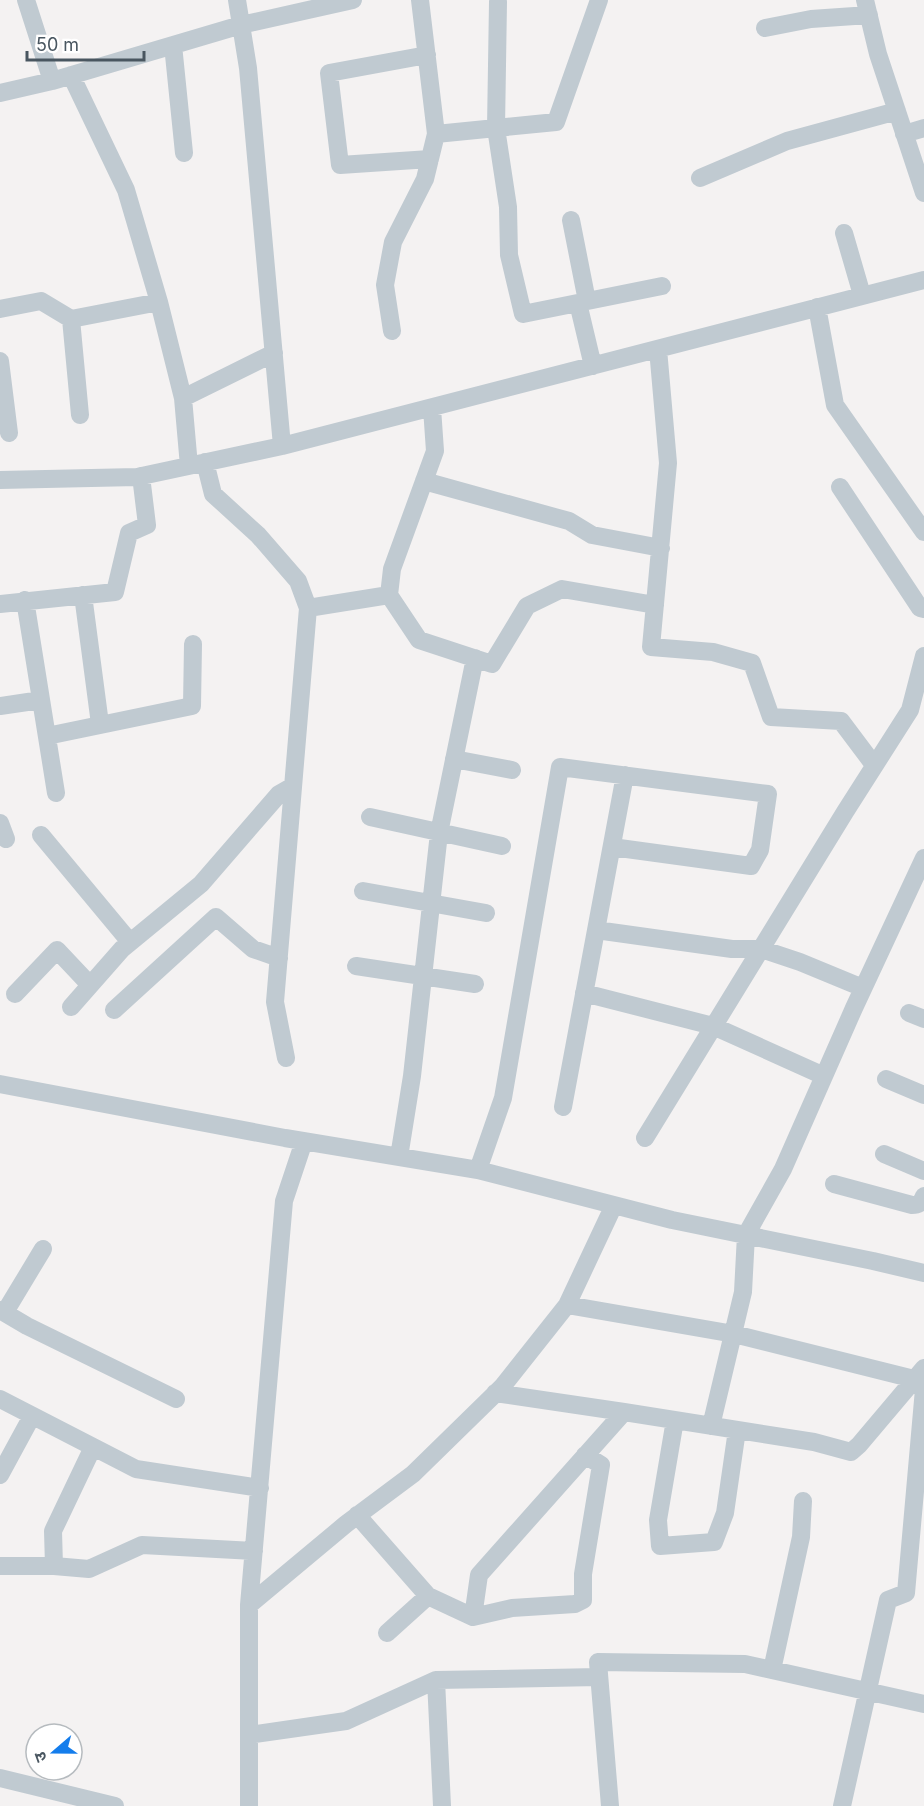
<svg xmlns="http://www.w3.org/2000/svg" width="924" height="1806" font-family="Inter,'Noto Sans Devanagari',sans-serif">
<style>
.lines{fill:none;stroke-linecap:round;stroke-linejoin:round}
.minor{stroke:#c0cad1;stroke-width:18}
</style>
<rect width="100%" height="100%" fill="#f4f2f2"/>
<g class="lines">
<path class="minor" d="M26,0L52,81
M237,0L248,68L282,446
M865,0L878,54L924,193
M498,2L496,128L508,207L509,255L523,314L662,286
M765,28L811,19L869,15
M173,45L184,153
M427,55L329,73L340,165L430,159
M71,75L126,190L159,302L183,398L189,466
M0,93L52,81L241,25L353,0
M436,134L556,122L599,0
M904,134L924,128
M700,178L787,141L897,111
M571,220L587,301
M844,233L862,295
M578,303L593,366
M817,307L835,405L924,532
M0,309L41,301L71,319L159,302
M71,319L80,415
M392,331L385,285L393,242L425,179L436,134L420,0
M658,349L668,463L651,647L713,652L752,663L771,717L841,721L874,765
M0,361L9,433
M183,398L274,353
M432,408L435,451L392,569L389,595L419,640L492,664L527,606L562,589L655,605
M205,462L213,494L258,535L298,581L308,608L275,1002L286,1058
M0,480L137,477L282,446L924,280
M424,481L569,521L592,535L661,548
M840,487L920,608L924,609
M83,595L100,724
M25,600L56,793
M0,604L115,592L129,533L147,525L141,476
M308,608L389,595
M0,706L41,700
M47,736L192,706L193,644
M454,759L512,770
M370,817L502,846
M0,823L6,839
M41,835L130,942
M363,891L486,913
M596,930L732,949H761L800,962L863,988
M356,966L475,984
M584,993L713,1026L824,1076
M15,994L57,950L90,985
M71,1007L122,949L201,884L279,794L293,786
M114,1010L216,917L253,949L279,958
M909,1013L924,1019
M886,1079L924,1095
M0,1084L285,1138L478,1170L672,1220L873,1261L924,1273
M563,1107L625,775
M645,1138L845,812L910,710L924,656
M884,1154L924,1171
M399,1157L412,1076L439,833L475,658
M478,1170L503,1098L560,767L768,794L760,850L751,866L612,847
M834,1184L912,1205C919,1205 921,1203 924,1196
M567,1305L734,1334L914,1379
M0,1310L27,1326L176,1399
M5,1312L43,1249
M495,1393L624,1412L814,1442L851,1452L859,1445L924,1368
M0,1399L136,1469L260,1488
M675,1420L658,1520L660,1546L714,1542L725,1513L737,1430
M711,1426L743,1292L746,1235L783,1169L854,1008L924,858
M0,1475L32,1416
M357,1515L428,1596L387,1633
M0,1566H54L89,1569L142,1545L254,1551
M54,1566L53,1531L93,1447
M428,1596L473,1617L512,1608L575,1604L583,1600V1574L601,1465L585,1455
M249,1605L346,1524L413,1474L502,1387L567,1305L614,1205
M473,1617L479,1575L624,1412
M772,1670L801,1537L803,1501
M436,1680L442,1806
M249,1734V1735L346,1721L436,1680L599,1677
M0,1778L115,1806
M249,1806V1605L284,1201L304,1141
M610,1806L598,1662L745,1664L924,1704
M842,1806L888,1600L906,1593L924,1389"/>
</g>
<g transform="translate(54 1752) rotate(250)"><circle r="28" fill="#ffffff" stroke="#b6bbbf" stroke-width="1.5"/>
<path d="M0-4.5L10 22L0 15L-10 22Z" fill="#147dec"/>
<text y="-9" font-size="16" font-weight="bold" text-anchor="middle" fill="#495660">उ</text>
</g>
<path d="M27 51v9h117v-9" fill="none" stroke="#495660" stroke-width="3"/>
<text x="36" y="51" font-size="18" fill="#495660" stroke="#ffffff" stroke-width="4.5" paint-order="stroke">50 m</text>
</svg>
